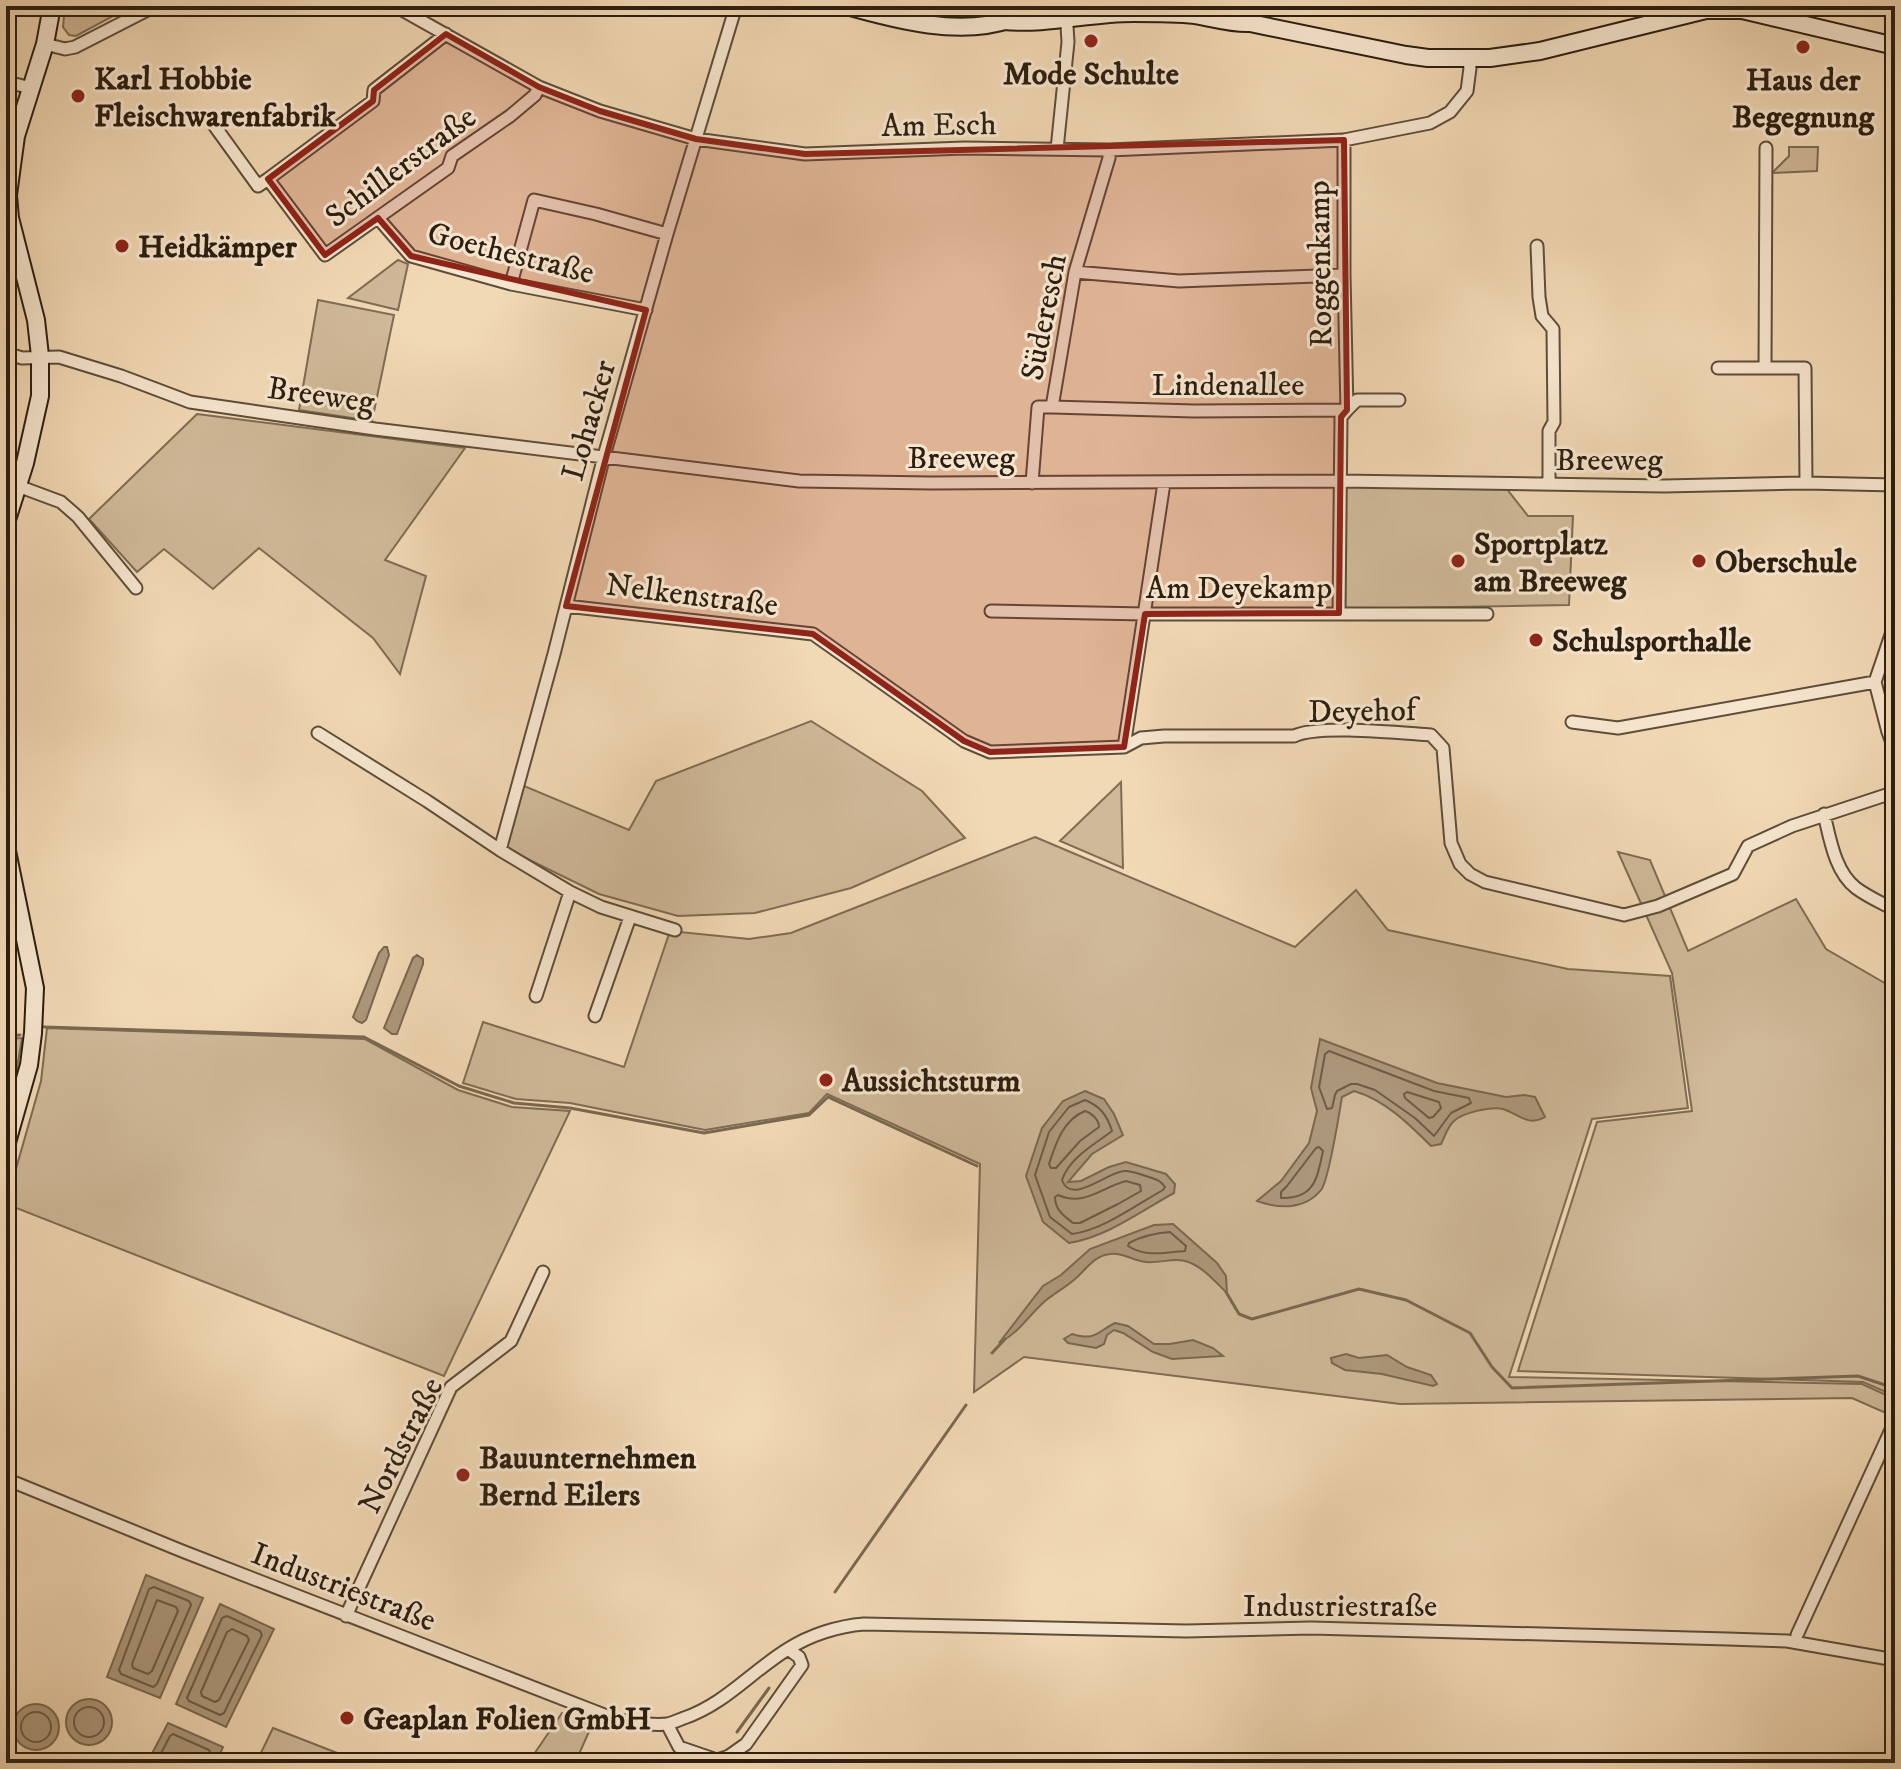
<svg xmlns="http://www.w3.org/2000/svg" width="1901" height="1769" font-family="'IM FELL DW Pica',serif">
<style>
.green{fill:#d0b999;stroke:#7e6c54;stroke-width:2}
.water{fill:#ae997d;stroke:#7a6851;stroke-width:2}
.lines{fill:none;stroke-linecap:round;stroke-linejoin:round}
.shore{stroke:#6c5c46;stroke-width:2}
.stream{stroke:#7a6851;stroke-width:3}
.street-casing{stroke:#5d4d39;stroke-width:15}
.secondary-casing{stroke:#2b1e10;stroke-width:20}
.street{stroke:#f7e6cf;stroke-width:11}
.secondary{stroke:#f7e6cf;stroke-width:16}
.marked{fill:#8f2418;fill-opacity:0.2;stroke:#8f2418;stroke-width:6;stroke-linejoin:round}
.poi-dot{fill:#8f2418;stroke:#f7e6cf;stroke-width:3}
.labels{text-anchor:middle;stroke-width:6;stroke-linejoin:round;paint-order:stroke}
.poi-label{font-size:32px;font-weight:bold;fill:#2b1e10;stroke:#f7e6cf;text-anchor:start}
.street-label{font-size:32px;fill:#2b1e10;stroke:#f7e6cf}
</style>
<rect width="100%" height="100%" fill="#f2d9b5"/>
<filter id="stains"><feTurbulence type="fractalNoise" baseFrequency=".0025" numOctaves="4"/><feColorMatrix values="0 0 0 0 .2 0 0 0 0 .09 0 0 0 0 .02 0 0 0 .5 -.17"/></filter>
<radialGradient id="worn" r=".72"><stop offset=".6" stop-color="#630" stop-opacity="0"/><stop offset="1" stop-color="#630" stop-opacity=".3"/></radialGradient>
<path class="green" d="M65,6H114L115,15L76,36L69,35L63,27Z
M1789,147H1818L1817,171L1772,173L1789,156Z
M398,260L408,264L398,310L348,298Z
M318,300L394,315L372,421L299,410Z
M197,414L465,448L385,560L426,576L400,674L373,638L259,548L213,589L164,549L137,572L89,519Z
M1345,485L1506,488L1528,516H1573L1569,605L1345,609Z
M811,721L922,791L965,838L851,888L755,913L678,916L599,894L505,848L522,785L629,830L656,781Z
M1121,782L1123,868L1060,841Z
M1035,837L1295,947L1356,890L1388,930L1568,969L1670,976L1688,1108L1592,1119L1509,1377L1862,1384L1895,1399L1888,1414L1852,1398L1400,1404L1024,1357L974,1392L980,1164L827,1094L809,1113L705,1130L570,1103L516,1099L463,1083L483,1022L624,1067L670,931L749,939L791,933Z
M1618,852L1650,860L1688,951L1796,899L1826,949L1895,989V1396L1863,1382L1518,1371L1597,1122L1692,1111L1672,973Z
M47,1028L365,1039L458,1090L512,1107L570,1111L444,1376L6,1204L41,1081Z
M22,1038L11,1105L6,1120V1039Z
M562,1713L592,1725L575,1763H528Z
M273,1728L363,1763H256Z"/>
<path class="water" d="M384,947H387L389,955L366,1020L362,1023L357,1021L353,1017L379,953Z
M417,955L423,959V964L397,1034H392L384,1028L413,958Z
M1320,1039L1437,1083L1506,1097L1524,1095L1535,1097L1545,1117C1528,1127 1519,1114 1503,1109C1491,1106 1462,1113 1454,1121C1447,1127 1445,1137 1441,1144L1431,1146C1409,1124 1385,1100 1354,1091L1342,1097C1339,1114 1329,1180 1321,1190C1305,1210 1279,1209 1257,1201L1281,1181L1309,1143L1317,1111L1311,1088Z
M1085,1091L1104,1099L1114,1114L1123,1135L1092,1154L1068,1182L1081,1181L1109,1167L1126,1162L1166,1174L1175,1184L1174,1193C1141,1211 1107,1237 1069,1243L1043,1222L1026,1176L1042,1128L1063,1101Z
M1173,1224L1217,1263L1226,1276L1227,1293C1213,1280 1198,1260 1177,1260C1166,1260 1157,1263 1146,1262C1133,1261 1123,1252 1110,1254C1093,1256 1087,1269 1075,1279C1066,1287 1055,1293 1045,1301C1028,1316 1020,1332 999,1343L1043,1286L1061,1275L1090,1249L1154,1225Z
M1115,1323L1128,1326L1154,1344H1170L1193,1340L1213,1348L1223,1356L1172,1359L1153,1352L1123,1333L1114,1330L1107,1335L1104,1344L1096,1348L1068,1343L1064,1339L1072,1334C1096,1341 1095,1333 1115,1323Z
M1346,1354L1359,1358L1387,1355L1407,1367L1431,1375L1437,1384L1433,1386L1382,1374L1345,1370L1332,1363L1331,1358Z
M146,1575L203,1598L160,1698L107,1677Z
M220,1604L274,1629L226,1727L176,1704Z
M66 1722a23 23 0 1 1 46 0a23 23 0 1 1-46 0Z
M13 1727a23 23 0 1 1 46 0a23 23 0 1 1-46 0Z
M168,1723L223,1747L216,1763H147Z"/>
<g class="lines">
<path class="shore" d="M1329,1051L1434,1091L1469,1098L1471,1103L1451,1113L1434,1136L1415,1118L1375,1090L1357,1084H1351L1337,1091L1335,1095L1332,1108L1327,1109L1319,1087L1325,1054Z
M1407,1092L1439,1102L1441,1108L1433,1117L1429,1118L1405,1098L1404,1094Z
M1085,1100C1100,1106 1107,1115 1112,1131C1094,1145 1070,1157 1062,1180C1071,1206 1107,1172 1124,1171C1132,1170 1141,1175 1149,1177C1157,1180 1160,1180 1165,1187L1163,1190C1136,1205 1103,1230 1072,1234L1050,1217L1035,1175L1049,1132L1069,1107Z
M1085,1111C1092,1113 1099,1120 1099,1127L1080,1141L1056,1168H1051L1049,1164C1056,1143 1063,1120 1085,1111Z
M1319,1147L1323,1151C1317,1178 1315,1199 1281,1198V1192L1287,1186L1316,1148Z
M1126,1181L1140,1185L1141,1191L1118,1204L1080,1223H1073C1064,1216 1055,1210 1055,1197L1058,1195C1084,1207 1102,1187 1126,1181Z
M1170,1232L1186,1246L1185,1251C1165,1252 1147,1258 1128,1246L1129,1243C1142,1236 1155,1233 1170,1232Z
M154,1587L189,1601L191,1605L157,1684L153,1687L121,1674L119,1670L149,1589Z
M157,1600L176,1607L178,1611L152,1671L148,1674L133,1668L132,1664Z
M227,1616L260,1631L262,1635L224,1713L220,1715L189,1701L187,1698L222,1618Z
M232,1629L247,1636L249,1640L219,1700L215,1702L202,1696L201,1692L227,1632Z
M74 1722a15 15 0 1 1 30 0a15 15 0 1 1-30 0Z
M21 1727a15 15 0 1 1 30 0a15 15 0 1 1-30 0Z
M156,1763L170,1736L173,1734L209,1750L211,1754L209,1763"/>
<path class="stream" d="M44,1027L364,1037L459,1086L514,1103L570,1108L704,1133L809,1115L828,1097L977,1166
M6,1036L20,1035
M1226,1292L1239,1314L1252,1319L1359,1289L1406,1300L1470,1333L1492,1367L1512,1388L1858,1376L1885,1385
M992,1353L1005,1339
M835,1592L966,1405
M737,1732L769,1688"/>
<defs>
<path id="street" d="M395,6L539,87L600,111L696,139L805,154L964,148L1109,150L1344,140L1430,123L1450,112L1467,91L1470,68L1468,58
M1004,21L1009,6
M1250,23L1251,6
M446,34L374,90L373,101L268,179L325,255L448,168L452,156L510,116L535,95L539,87
M45,44L65,49L75,47L155,6
M6,85L11,83L31,88
M211,121L258,186L268,179
M1057,149L1068,42L1066,10
M378,218L411,256L511,284L646,310
M1537,246L1539,297L1542,316L1553,329L1554,422L1549,431V484
M1075,272L1179,281L1344,275
M511,284L534,200L596,214L667,234
M6,353L22,358L59,357L121,376L190,402L375,429L799,481L931,483L1341,481L1664,486L1806,483L1895,485
M1718,368H1805L1806,483
M1765,368L1766,148
M1052,407L1194,411L1347,410L1357,400H1399
M1032,483L1038,407H1052L1075,272L1109,158V150
M18,486L61,502L78,517L136,588
M566,606L813,634L964,741L990,752L1124,747L1141,738L1164,736H1294C1318,724 1401,733 1431,735L1443,748L1451,843L1460,864L1470,874L1485,882L1624,915L1658,906L1733,874L1748,846L1792,826L1895,792
M991,611L1145,614H1487
M1339,613L1341,417L1347,410L1344,275V140
M1895,623L1875,682L1888,732L1895,751
M1572,722L1618,728L1875,682
M318,733L427,801L500,850L570,892L601,907L675,930
M1124,747L1164,483
M1824,814C1830,839 1835,872 1856,888C1868,897 1882,903 1895,910
M500,850L554,654L604,456L667,234L736,6
M536,996L570,892
M595,1016L630,917
M6,1479L182,1551L617,1720C633,1722 650,1726 667,1724C672,1723 679,1720 684,1718C725,1704 752,1671 788,1649C810,1635 838,1626 864,1624L1186,1631L1311,1628L1728,1639L1787,1641L1895,1660
M346,1616L451,1387L511,1341L543,1272
M1797,1635L1895,1421
M667,1724L679,1747L717,1760L729,1756L746,1744L802,1665L799,1657L788,1649"/>
<path id="secondary" d="M847,6C897,20 960,37 1011,19
M1004,21C1047,25 1090,13 1133,13C1154,13 1175,13 1195,15C1214,18 1231,24 1250,23L1406,55L1428,58H1490L1540,51L1706,10H1742L1895,46
M6,523L25,463L40,396V356L36,320L10,218L8,195L16,136L45,44L52,6
M6,846L35,988L33,1033L29,1065L6,1146"/>
</defs>
<use href="#street" class="street-casing"/>
<use href="#secondary" class="secondary-casing"/>
<use href="#street" class="street"/>
<use href="#secondary" class="secondary"/>
</g>
<path class="marked" d="M446,34L539,87L600,111L696,139L805,154L1344,140L1347,410L1341,417L1339,613L1145,614L1124,747L990,752L964,741L813,634L566,606L646,310L411,256L378,218L325,255L268,179L373,101L374,90Z"/>
<g class="poi-dot">
<circle cx="1091" cy="41" r="8"/>
<circle cx="1803" cy="47" r="8"/>
<circle cx="78" cy="96" r="8"/>
<circle cx="122" cy="246" r="8"/>
<circle cx="1458" cy="561" r="8"/>
<circle cx="1699" cy="561" r="8"/>
<circle cx="1536" cy="640" r="8"/>
<circle cx="826" cy="1080" r="8"/>
<circle cx="463" cy="1475" r="8"/>
<circle cx="347" cy="1718" r="8"/>
</g>
<g class="labels">
<g class="poi-label">
<text x="1091" y="84" text-anchor="middle">Mode Schulte</text>
<text x="94" y="89">Karl Hobbie<tspan x="94" dy="37">Fleischwarenfabrik</tspan></text>
<text x="1803" y="90" text-anchor="middle">Haus der<tspan x="1803" dy="37">Begegnung</tspan></text>
<text x="138" y="257">Heidkämper</text>
<text x="1474" y="554">Sportplatz<tspan x="1474" dy="37">am Breeweg</tspan></text>
<text x="1715" y="572">Oberschule</text>
<text x="1552" y="651">Schulsporthalle</text>
<text x="842" y="1091">Aussichtsturm</text>
<text x="479" y="1468">Bauunternehmen<tspan x="479" dy="37">Bernd Eilers</tspan></text>
<text x="363" y="1729">Geaplan Folien GmbH</text>
</g>
<g class="street-label">
<text transform="translate(939 124) rotate(-1)" y="11">Am Esch</text>
<text transform="translate(400 166) rotate(-37)" y="11">Schillerstraße</text>
<text transform="translate(511 252) rotate(14)" y="11">Goethestraße</text>
<text transform="translate(1319 264) rotate(-91)" y="11">Roggenkamp</text>
<text transform="translate(1043 317) rotate(-79)" y="11">Süderesch</text>
<text x="1228" y="395">Lindenallee</text>
<text transform="translate(321 394) rotate(8)" y="11">Breeweg</text>
<text transform="translate(588 420) rotate(-74)" y="11">Lohacker</text>
<text x="961" y="468">Breeweg</text>
<text x="1609" y="470">Breeweg</text>
<text x="1239" y="598">Am Deyekamp</text>
<text transform="translate(692 594) rotate(7)" y="11">Nelkenstraße</text>
<text transform="translate(1362 710) rotate(-1)" y="11">Deyehof</text>
<text transform="translate(400 1445) rotate(-63)" y="11">Nordstraße</text>
<text transform="translate(344 1586) rotate(21)" y="11">Industriestraße</text>
<text x="1340" y="1616">Industriestraße</text>
</g>
</g>
<rect width="1901" height="1769" fill="none" stroke="#f2d9b5" stroke-width="32"/>
<rect x="8" y="8" width="1885" height="1753" fill="none" stroke="#2b1e10" stroke-width="4"/>
<rect x="16" y="16" width="1869" height="1737" fill="none" stroke="#2b1e10" stroke-width="2"/>
<rect width="100%" height="100%" filter="url(#stains)"/>
<rect width="100%" height="100%" fill="url(#worn)"/>
</svg>
